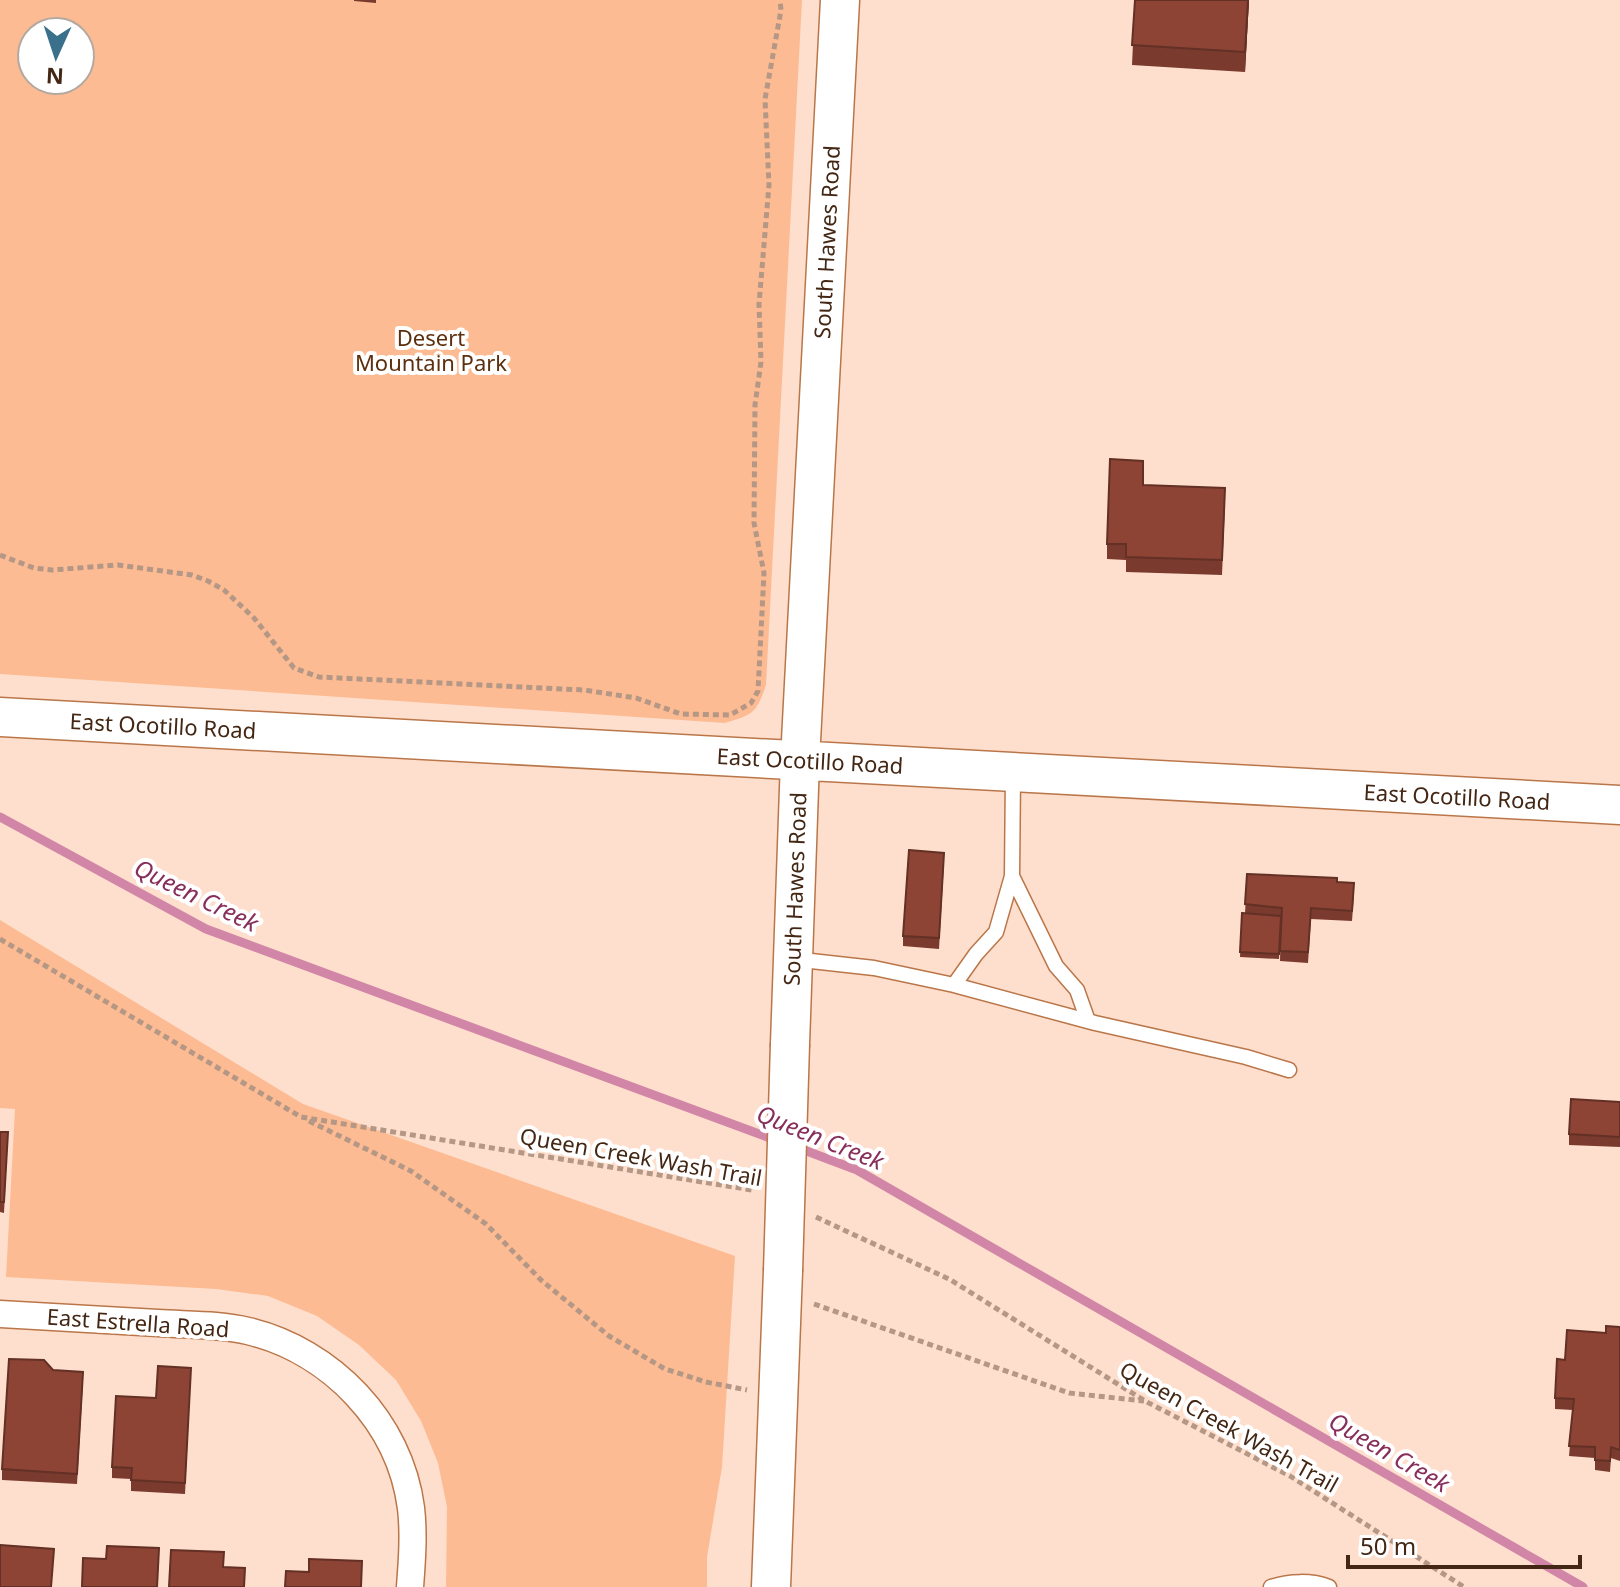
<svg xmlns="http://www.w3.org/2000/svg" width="1620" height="1587" font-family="'Noto Sans',sans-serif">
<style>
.green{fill:#fdbb93;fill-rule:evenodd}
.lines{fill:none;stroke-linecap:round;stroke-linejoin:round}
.stream{stroke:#d286a7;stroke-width:9}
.lane-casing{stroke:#ba7649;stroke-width:17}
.street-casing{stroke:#ba7649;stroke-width:29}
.secondary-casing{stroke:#ba7649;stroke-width:41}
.path{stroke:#b59785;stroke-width:5;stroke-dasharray:6 4;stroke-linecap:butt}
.lane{stroke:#fff;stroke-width:14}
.street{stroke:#fff;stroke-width:26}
.secondary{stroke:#fff;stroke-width:38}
.secondary-bridge-casing{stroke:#ba7649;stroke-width:41;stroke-linecap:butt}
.secondary-bridge{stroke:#fff;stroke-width:38}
.wall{fill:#7a3a2e}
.shaded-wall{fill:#633025}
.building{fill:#8e4435;stroke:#633025;stroke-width:2}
.labels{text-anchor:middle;stroke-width:8;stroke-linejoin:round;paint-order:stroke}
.street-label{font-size:22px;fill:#432714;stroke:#fff}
.park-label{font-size:22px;fill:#5c2f0e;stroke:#fff}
.water-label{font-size:24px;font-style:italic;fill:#882e5b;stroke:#fff}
</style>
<rect width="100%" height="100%" fill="#fedfcd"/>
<path class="green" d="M0,0H802L766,685C757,712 754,715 725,723L0,674ZM32,32H80V80H32Z
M0,920L303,1104L735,1256L722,1467L707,1557V1587H446L447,1507L438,1463L421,1421L396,1380L359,1345L317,1316L268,1296L216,1289L6,1277L15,1109L0,1108Z"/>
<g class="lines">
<path class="stream" d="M0,817L206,929L778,1141
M796,1147L857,1170L1583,1587"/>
<defs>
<path id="lane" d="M1012,876L1056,966L1077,990L1088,1021
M793,959L874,968L954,985L1095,1023L1246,1057L1289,1070
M954,985L976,954L996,932L1012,876L1013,774
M1271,1587C1289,1581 1311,1580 1329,1587"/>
<path id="street" d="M0,1314C53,1317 105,1320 158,1323C188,1325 219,1324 248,1331C331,1351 400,1422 411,1508C414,1534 412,1561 410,1587"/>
<path id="secondary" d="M0,717L1620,805
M790,1044L800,760L840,0
M771,1587L783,1271"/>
</defs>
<use href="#lane" class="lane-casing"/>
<use href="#street" class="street-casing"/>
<use href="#secondary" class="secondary-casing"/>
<path class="path" d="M0,555L34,568L52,570L118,565L192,575L208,581L224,590L254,618L294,668L319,677L584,690L636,698L681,714L730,715L751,703L758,691L764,573L754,523L755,405L761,362L759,304L769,185L765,99L781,10L780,0
M0,939L301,1117L752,1190
M309,1121L411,1171L486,1224L541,1280L609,1336L665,1369L706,1382L747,1390
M816,1217L949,1279L1145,1401L1290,1476L1464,1587
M814,1304L1069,1393L1144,1401"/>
<use href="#lane" class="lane"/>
<use href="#street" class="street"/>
<use href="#secondary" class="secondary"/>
<defs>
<path id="secondary-bridge" d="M783,1271L790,1044"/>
</defs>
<use href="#secondary-bridge" class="secondary-bridge-casing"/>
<use href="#secondary-bridge" class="secondary-bridge"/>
</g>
<path class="wall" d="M354,0H376V3L354,1Z
M1135,0H1249L1245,72L1132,65Z
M1143,485L1225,504L1222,575L1126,572V560L1107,559V544Z
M944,863L939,949L903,946V936Z
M1247,874L1354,894L1352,921L1311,919L1308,963L1280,961L1281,918L1279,959L1240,957L1242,913L1245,914Z
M1620,1102V1147L1569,1145V1134Z
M0,1132H8L4,1213L0,1212Z
M1620,1327V1461L1611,1458L1610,1472L1595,1470V1458L1569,1456L1573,1410L1555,1409V1398L1565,1360L1606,1333Z
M191,1368L185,1494L131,1491V1479L112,1478V1467L156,1398Z
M53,1370L83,1382L77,1484L2,1480V1469Z"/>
<path class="shaded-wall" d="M1248,0H1249L1245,72V52Z"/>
<path class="building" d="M1135,0H1248L1245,52L1132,45Z
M1110,459L1143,461V485L1225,488L1222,560L1126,557V544H1107Z
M909,850L944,853L939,938L903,936Z
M1247,874L1337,878V882L1354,883L1352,911L1311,908L1308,952L1280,951L1282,908L1245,904Z
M1242,913L1281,916L1279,954L1240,952Z
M1571,1099L1620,1102V1137L1569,1134Z
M0,1132H8L4,1202H0Z
M1606,1326L1620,1327V1450L1611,1447L1610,1461L1595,1460V1447L1569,1446L1574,1399L1555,1398L1557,1359L1565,1360L1567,1330L1606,1333Z
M9,1359L44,1360L53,1370L83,1372L77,1474L2,1469Z
M158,1366L191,1368L185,1483L131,1480L132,1468L112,1467L116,1396L156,1398Z
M0,1545L54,1549L51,1587H0Z
M107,1546L159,1548L157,1587H82L83,1558L106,1559Z
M171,1550L224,1552L223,1567L245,1568L244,1587H169Z
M309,1559L362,1561L361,1587H285L286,1571L309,1572Z"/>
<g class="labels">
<g class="street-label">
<text transform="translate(827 242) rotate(-87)" y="8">South Hawes Road</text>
<text transform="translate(163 726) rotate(3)" y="8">East Ocotillo Road</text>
<text transform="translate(810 761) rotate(3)" y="8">East Ocotillo Road</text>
<text transform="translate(1457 797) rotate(3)" y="8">East Ocotillo Road</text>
<text transform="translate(795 889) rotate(-88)" y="8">South Hawes Road</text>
<text transform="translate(641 1157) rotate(10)" y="8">Queen Creek Wash Trail</text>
<text transform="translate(138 1323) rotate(4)" y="8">East Estrella Road</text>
<text transform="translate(1229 1427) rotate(29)" y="8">Queen Creek Wash Trail</text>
</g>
<g class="park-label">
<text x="431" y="346">Desert<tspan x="431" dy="25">Mountain Park</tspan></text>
</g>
<g class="water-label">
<text transform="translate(196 896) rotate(26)" y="8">Queen Creek</text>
<text transform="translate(820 1138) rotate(22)" y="8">Queen Creek</text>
<text transform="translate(1389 1453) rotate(30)" y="8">Queen Creek</text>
</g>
</g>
<g transform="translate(56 56) rotate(183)"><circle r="38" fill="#ffffff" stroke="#b4a9a1" stroke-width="2"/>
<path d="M0-6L14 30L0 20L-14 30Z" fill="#3a708b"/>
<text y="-12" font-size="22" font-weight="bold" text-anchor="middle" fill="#432714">N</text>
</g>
<path d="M1348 1555v12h232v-12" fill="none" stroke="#432714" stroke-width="4"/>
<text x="1360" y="1555" font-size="24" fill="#432714" stroke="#ffffff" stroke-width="6" paint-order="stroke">50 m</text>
</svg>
